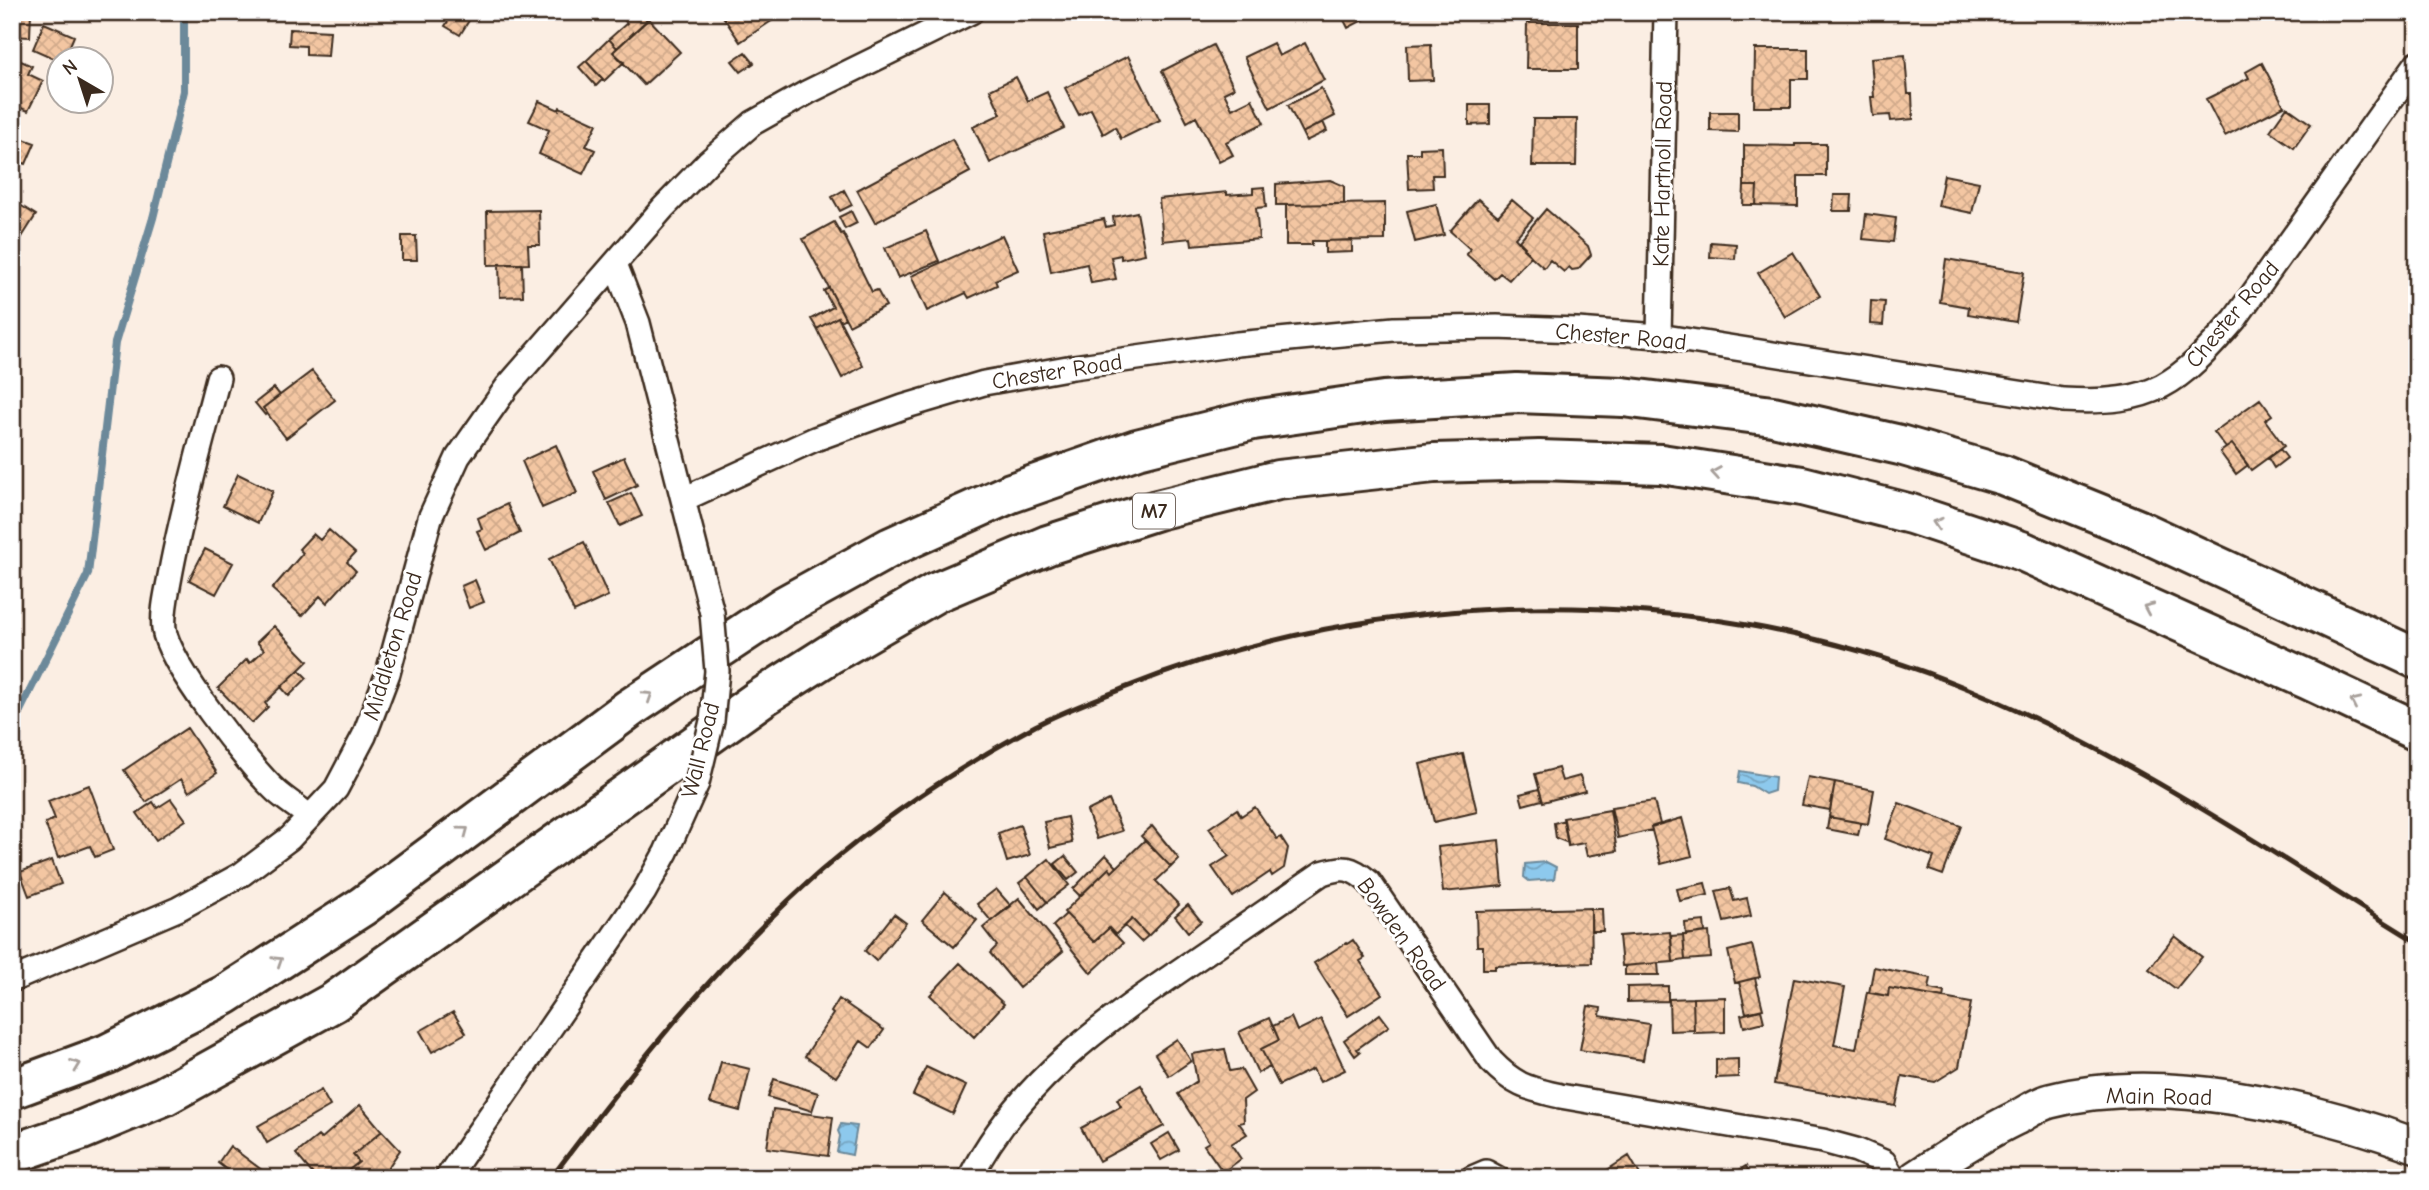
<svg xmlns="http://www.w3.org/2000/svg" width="2429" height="1190" font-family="'Comic Neue',sans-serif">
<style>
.water{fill:url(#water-waves);stroke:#6c899a;stroke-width:2}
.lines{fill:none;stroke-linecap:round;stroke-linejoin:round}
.stream{stroke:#6c899a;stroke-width:8}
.building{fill:url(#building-cross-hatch);stroke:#3b2a1e;stroke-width:2}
.minor-casing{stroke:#3b2a1e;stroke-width:28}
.secondary-casing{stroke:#3b2a1e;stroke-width:38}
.motorway-casing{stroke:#3b2a1e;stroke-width:44}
.minor{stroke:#fff;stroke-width:23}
.secondary{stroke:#fff;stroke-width:33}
.motorway{stroke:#fff;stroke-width:38}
.rail{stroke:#3b2a1e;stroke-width:5}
.minor-bridge-casing{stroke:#3b2a1e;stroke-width:28;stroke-linecap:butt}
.minor-bridge{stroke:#fff;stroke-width:23}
.oneway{stroke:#a79f9a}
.labels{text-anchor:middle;stroke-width:6;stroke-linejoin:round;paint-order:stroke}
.shield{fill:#fff;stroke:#766a62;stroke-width:2}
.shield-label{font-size:21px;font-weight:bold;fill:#3b2a1e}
.street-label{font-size:23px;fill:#3b2a1e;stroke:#fff}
</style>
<defs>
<pattern id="water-waves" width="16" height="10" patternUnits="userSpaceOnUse" patternTransform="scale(1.75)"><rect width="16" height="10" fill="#8dc9ed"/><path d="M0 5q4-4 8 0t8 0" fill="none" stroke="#74a3bf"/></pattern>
<pattern id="building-cross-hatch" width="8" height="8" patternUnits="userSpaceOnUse" patternTransform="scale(1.75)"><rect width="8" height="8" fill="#f3c6a2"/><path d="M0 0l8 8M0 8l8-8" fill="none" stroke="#d1aa8b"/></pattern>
</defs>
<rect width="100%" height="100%" fill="#fbeee3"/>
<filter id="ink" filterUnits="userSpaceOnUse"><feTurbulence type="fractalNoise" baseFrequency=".0143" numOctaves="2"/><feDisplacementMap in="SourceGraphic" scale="14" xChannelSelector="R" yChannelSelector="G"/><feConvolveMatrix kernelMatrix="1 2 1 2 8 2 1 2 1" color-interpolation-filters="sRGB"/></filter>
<g filter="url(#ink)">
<path class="water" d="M1740,771L1775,777L1774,791L1765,794L1752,786L1738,783Z
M1546,862L1556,867L1554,879L1529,881L1524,877L1525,864Z
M841,1124L857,1126L852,1155L837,1152L840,1136L838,1131Z"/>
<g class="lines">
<path class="stream" d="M12,727L88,574L115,343L153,218L184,91V12"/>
</g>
<path class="building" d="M12,12H31L30,37L12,36Z
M454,12L473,14L460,35L445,26Z
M631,12H640L647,20L617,48L609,39L627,23L624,20Z
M720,12H776L779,16L740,42Z
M1340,12H1378L1348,28Z
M649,19L680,52L644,85L613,52Z
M44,23L74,36L64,60L60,61L33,49Z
M1527,23H1578V69H1526Z
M290,29L330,31L328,56L306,55V46L289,45Z
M609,39L617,48L613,52L624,62L604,81L586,61Z
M1273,43L1279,56L1305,43L1324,80L1270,108L1244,57Z
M1431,44L1433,80L1408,81L1407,45Z
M1213,45L1234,88L1224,93L1232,109L1252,99L1264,123L1226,142L1233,155L1219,162L1196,117L1187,122L1162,71Z
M1755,49H1808V79H1791V107H1754Z
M745,52L754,63L741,72L732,61Z
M1905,55L1908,94H1912L1913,119L1891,121L1890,115L1873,116L1871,97H1874L1871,58Z
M1128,56L1160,120L1121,139L1115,127L1103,134L1091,109L1079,115L1065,88Z
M12,57L32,66L28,74L43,81L28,111L12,104Z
M586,61L603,79L596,86L579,67Z
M2262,63L2284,106L2225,136L2206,99L2249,78L2246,72Z
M1016,77L1028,101L1047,92L1064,128L990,163L973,127L1001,114L990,90Z
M1321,88L1335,116L1302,133L1288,105Z
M539,101L559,110L560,107L597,124L586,146L595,150L583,174L539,154L549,130L529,121Z
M1469,105H1490V124L1469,125Z
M2287,107L2311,124L2294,148L2270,131Z
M1710,112H1738V132L1710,131Z
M1533,119H1577L1576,166H1532Z
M1323,122L1327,131L1306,141L1302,133Z
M18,137L35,143L26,164L12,159V152Z
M952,139L970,172L875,223L857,190Z
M1795,144H1826V176H1798V206L1756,205L1757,186H1744V145L1795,146Z
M1442,147L1443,175H1432L1433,188L1409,189L1407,153H1420V148Z
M1944,175L1979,182L1972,213L1938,206Z
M1330,180L1344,186V204L1276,205V184Z
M1744,186H1757L1756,205H1743Z
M1264,187L1266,207L1256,208L1259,239L1192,245L1191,238L1163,241L1159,199L1227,192V195L1253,193V188Z
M844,190L852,205L840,211L832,197Z
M1834,195H1852L1851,211H1833Z
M1478,199L1498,216L1512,200L1533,218L1515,238L1531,256L1509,280L1500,273L1494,279L1466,254L1470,249L1450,231Z
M1385,203V240L1312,241V245H1286V205Z
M1436,204L1444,235L1415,242L1407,211Z
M20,205L36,215L22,237L12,232V218Z
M1546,209L1588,246L1591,255L1578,269L1572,270L1569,267L1564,272L1550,260L1544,268L1523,249L1525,247L1519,241Z
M539,210L540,245H528L529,264L488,265L487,211Z
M851,211L857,223L845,229L839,217Z
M1137,212L1145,254L1121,259V255L1111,257L1116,279L1091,283L1087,264L1051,272L1043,231L1104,219L1106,227L1114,225L1113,217Z
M1866,214L1896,218L1893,242L1863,239Z
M834,222L841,234L843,233L872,292L877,290L886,306L849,325L803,239Z
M926,231L939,261L898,278L885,248Z
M1002,235L1018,270L995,280L997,285L969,298L966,293L927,311L911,276Z
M402,236H416L417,260H402Z
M1352,240V252L1325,253V241Z
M1711,242L1736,244L1735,259L1710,257Z
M1793,252L1820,296L1785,317L1758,273Z
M1946,259L2024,272L2016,322L1968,314L1969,307L1940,302Z
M499,264H522L523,296L500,297Z
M829,288L845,318L840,321L838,317L817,329L811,319L833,307L824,291Z
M1871,301L1885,302L1883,325L1870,324Z
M838,317L863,366L842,378L817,329Z
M312,371L335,400L286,438L263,408Z
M274,388L280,395L263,408L267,413L265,415L255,403Z
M2260,399L2272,415L2265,420L2284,446L2251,470L2232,444L2226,448L2214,432Z
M2232,444L2248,465L2236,474L2220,452Z
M556,445L577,493L542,508L522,461Z
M2280,449L2287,458L2274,468L2268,458Z
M624,457L637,485L606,500L593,471Z
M238,474L273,491L258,523L223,506Z
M631,493L642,516L620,526L609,503Z
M507,504L520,533L486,550L477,531L482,529L478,518Z
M329,530L355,553L347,562L356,571L327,603L320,596L302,616L272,589L303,553L299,549L313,534L320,540Z
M584,542L608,596L574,612L549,559Z
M205,549L233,563L216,594L189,580Z
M475,580L484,602L469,608L461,586Z
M274,626L308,661L265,703L268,707L252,723L218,688L247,659L250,663L264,650L257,642Z
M299,670L307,678L289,696L281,687Z
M187,728L217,773L189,792L181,779L146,802L124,770Z
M1463,754L1477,812L1434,822L1420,764Z
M1558,768L1562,781L1580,776L1585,791L1543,802L1535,774Z
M1808,777L1835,782L1830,810L1802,805Z
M1835,782L1874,790L1868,824L1829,817Z
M89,785L113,850L95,857L90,846L58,858L45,823L55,819L48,801Z
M1539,789L1542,800L1523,805L1520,794Z
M171,799L186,820L156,840L137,813L153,802L157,808Z
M1109,800L1122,831L1097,839L1087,811Z
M1654,801L1660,824L1651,827L1652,830L1618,838L1611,807Z
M1899,803L1961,826L1943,875L1929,870L1934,857L1885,839Z
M1255,807L1277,839L1281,837L1288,848L1284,868L1272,876L1270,872L1233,897L1212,867L1229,856L1209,828L1237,809L1241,816Z
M1610,810L1617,851L1587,856L1584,843L1568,846L1563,818Z
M1067,817L1072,843L1050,848L1044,822Z
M1829,817L1861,823L1858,835L1827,829Z
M1682,818L1692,856L1661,864L1651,827Z
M1564,820L1568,843L1556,838L1554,823Z
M1020,825L1030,855L1007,862L998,833Z
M1152,826L1179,859L1171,867L1141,836Z
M1145,840L1171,867L1156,881L1179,905L1148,936L1132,919L1115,935L1109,928L1094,942L1064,912L1109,868L1112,872Z
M1499,840L1503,886L1443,892L1438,847Z
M1106,855L1117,867L1112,872L1109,868L1080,896L1073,889Z
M1065,856L1078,872L1068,880L1055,864Z
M1049,859L1069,885L1047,902L1027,877Z
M52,860L61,884L29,896L20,872Z
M1027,877L1047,902L1039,909L1019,883Z
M1705,883L1708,895L1680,901L1677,889Z
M1730,888L1734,901L1747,898L1751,916L1724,922L1716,891Z
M996,889L1011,906L991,921L977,904Z
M945,892L977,920L954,947L922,920Z
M1019,898L1063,951L1019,988L990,953L997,946L983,928Z
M1188,905L1201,921L1188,932L1175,916Z
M1591,908L1592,963L1495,966V969H1483V946H1477L1476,911Z
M1591,909H1602L1603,931H1591Z
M894,914L906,923L876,961L865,951Z
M1066,914L1094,942L1109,928L1123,943L1091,973L1053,926Z
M1132,919L1148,936L1141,942L1125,926Z
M1704,921L1705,932L1686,935L1685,923Z
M1670,932L1673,962L1622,966L1619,936Z
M1709,932L1711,958L1685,960L1683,935Z
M1683,935L1685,960L1673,962L1671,936Z
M2175,936L2202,957L2176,989L2149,969Z
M1353,940L1365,958L1360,961L1382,994L1348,1016L1314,963L1346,943L1347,944Z
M1752,945L1760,977L1735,983L1728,951Z
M960,963L1004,1004L974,1037L930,995Z
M1658,963L1659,975H1625V966Z
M1874,967L1931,978L1929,989L1944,992L1943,998L1889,988L1888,996L1869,993Z
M1755,978L1763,1009L1746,1013L1739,982Z
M1794,978L1845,987L1834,1045L1856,1049L1867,992L1888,996L1889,988L1971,1003L1959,1067L1935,1082L1902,1076L1896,1106L1774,1084Z
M1668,986V1001L1627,1002V987Z
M1725,997V1032L1694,1033L1693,998Z
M1693,998L1694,1030L1670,1031L1669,999Z
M839,999L884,1030L871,1048L861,1041L836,1077L805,1056L833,1014L831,1012Z
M1588,1006L1601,1008L1600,1016L1649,1024L1643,1060L1580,1050Z
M1761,1010L1764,1022L1744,1027L1741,1015Z
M453,1012L466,1033L432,1052L420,1031Z
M1380,1014L1389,1026L1357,1049L1360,1052L1355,1056L1344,1040Z
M1291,1017L1297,1031L1321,1019L1345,1070L1320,1082L1313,1069L1279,1085L1261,1049L1279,1040L1273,1026Z
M1269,1018L1279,1040L1261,1049L1270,1067L1258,1073L1239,1032Z
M1177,1039L1191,1061L1169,1076L1155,1054Z
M1225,1049L1230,1071L1241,1069L1254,1092L1243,1100L1244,1122L1239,1123L1247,1134L1231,1144L1241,1159L1223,1172L1204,1145L1209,1142L1178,1094L1197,1081L1192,1054Z
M1738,1059V1077L1716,1078V1060Z
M721,1062L750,1069L740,1111L710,1103Z
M926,1067L966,1086L953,1114L913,1095Z
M774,1079L818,1093L812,1111L768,1097Z
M1141,1085L1164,1126L1099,1161L1081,1128L1121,1106L1117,1099Z
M321,1090L330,1106L267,1143L258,1126Z
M360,1105L382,1131L353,1155L359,1162L340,1177L335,1170L325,1178H316L296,1154L318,1136L321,1139Z
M773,1109L833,1117L828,1156L767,1148Z
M382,1131L400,1150L381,1178H325L335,1170L340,1177L359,1162L353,1155Z
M1169,1133L1179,1150L1161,1160L1151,1144Z
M230,1146L267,1174L264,1178H237L218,1163Z
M1629,1156L1642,1178H1607L1604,1172Z
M1746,1166L1752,1178H1726Z
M749,1174L798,1178H749Z"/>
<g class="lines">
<defs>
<path id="minor" d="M615,264L638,323L712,613
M1659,336L1666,12
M218,378C201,444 182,510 170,576C167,593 162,612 164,629C168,663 249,766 276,791C286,800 299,808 310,817
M684,499L815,439L903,407L984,383L1073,367L1237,344L1394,329L1497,327L1577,330L1659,336L2063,400C2154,405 2178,385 2235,319L2417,63
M12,980L178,909L242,874L290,838L336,789L364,736L388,673L430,518L458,457L507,387L663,208L708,162L753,123L808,92L971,12
M447,1178L644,892L666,852L697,783
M970,1178C1016,1085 1102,1024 1185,967C1231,935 1277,904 1322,873C1345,866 1351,867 1369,882L1491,1061C1515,1086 1527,1088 1560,1096L1823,1141L1856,1150L1884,1162L1893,1178
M1472,1178L1486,1172L1497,1178"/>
<path id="secondary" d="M1915,1178C1948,1156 1981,1135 2016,1118C2027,1112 2038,1104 2050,1101C2162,1072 2311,1107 2417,1146"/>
<path id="motorway" d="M12,1089L107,1054L225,995L363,906L630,708L784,606L891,547L1011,493L1137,449L1253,420L1384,401L1517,393L1623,397L1773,416L1900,445L2003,475L2137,529L2417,659
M12,1154L82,1130L164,1096L334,1002L761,698L830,654L935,593L1048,545L1157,510L1278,480L1434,463L1539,460L1661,464L1802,486L1911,514L2022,551L2309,680L2417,731"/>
</defs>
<use href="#minor" class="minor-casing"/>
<use href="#secondary" class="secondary-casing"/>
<use href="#motorway" class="motorway-casing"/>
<use href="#minor" class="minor"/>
<use href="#secondary" class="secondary"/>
<use href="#motorway" class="motorway"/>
<path class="rail" d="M551,1178C633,1069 718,961 821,871C884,817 961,766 1035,726C1063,711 1095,700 1124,688C1382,585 1686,580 1946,680C2115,745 2264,848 2417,942"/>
<defs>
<path id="minor-bridge" d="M697,783L712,721L717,671L712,613"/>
</defs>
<use href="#minor-bridge" class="minor-bridge-casing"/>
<use href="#minor-bridge" class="minor-bridge"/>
</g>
<defs><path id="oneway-chevron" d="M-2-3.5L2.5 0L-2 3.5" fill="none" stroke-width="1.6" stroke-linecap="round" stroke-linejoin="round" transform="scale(1.75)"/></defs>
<g class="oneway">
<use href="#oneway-chevron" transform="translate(1716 473) rotate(-171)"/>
<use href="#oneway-chevron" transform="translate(1937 523) rotate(-162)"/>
<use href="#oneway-chevron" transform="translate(2148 608) rotate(-156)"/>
<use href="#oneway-chevron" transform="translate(648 696) rotate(-33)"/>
<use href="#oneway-chevron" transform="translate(2355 702) rotate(-155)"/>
<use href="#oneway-chevron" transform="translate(464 831) rotate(-37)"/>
<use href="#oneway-chevron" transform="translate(278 961) rotate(-33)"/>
<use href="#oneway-chevron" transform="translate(76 1065) rotate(-21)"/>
</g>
</g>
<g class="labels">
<rect class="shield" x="1133" y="493.5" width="42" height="35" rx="5"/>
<g class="shield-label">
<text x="1154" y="518">M7</text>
</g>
<g class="street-label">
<text transform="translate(1662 174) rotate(-89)" y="8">Kate Hartnoll Road</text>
<text transform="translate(2232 314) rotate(-50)" y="8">Chester Road</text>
<text transform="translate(1621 336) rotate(5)" y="8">Chester Road</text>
<text transform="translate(1057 371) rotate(-9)" y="8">Chester Road</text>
<text transform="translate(392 646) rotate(-73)" y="8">Middleton Road</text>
<text transform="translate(700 750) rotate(-76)" y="8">Wall Road</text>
<text transform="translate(1402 934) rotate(54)" y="8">Bowden Road</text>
<text transform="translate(2159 1096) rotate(1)" y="8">Main Road</text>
</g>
</g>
<rect width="2429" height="1190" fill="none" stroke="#fff" stroke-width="42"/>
<rect x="21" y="21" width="2387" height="1148" fill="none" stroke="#3b2a1e" stroke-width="2.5" filter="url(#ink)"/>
<g transform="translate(80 80) rotate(321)"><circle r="33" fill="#ffffff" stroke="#b1aaa5" stroke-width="2"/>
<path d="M0-5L12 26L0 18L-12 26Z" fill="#3b2a1e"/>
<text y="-10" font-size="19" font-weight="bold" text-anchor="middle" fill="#3b2a1e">N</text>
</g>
</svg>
